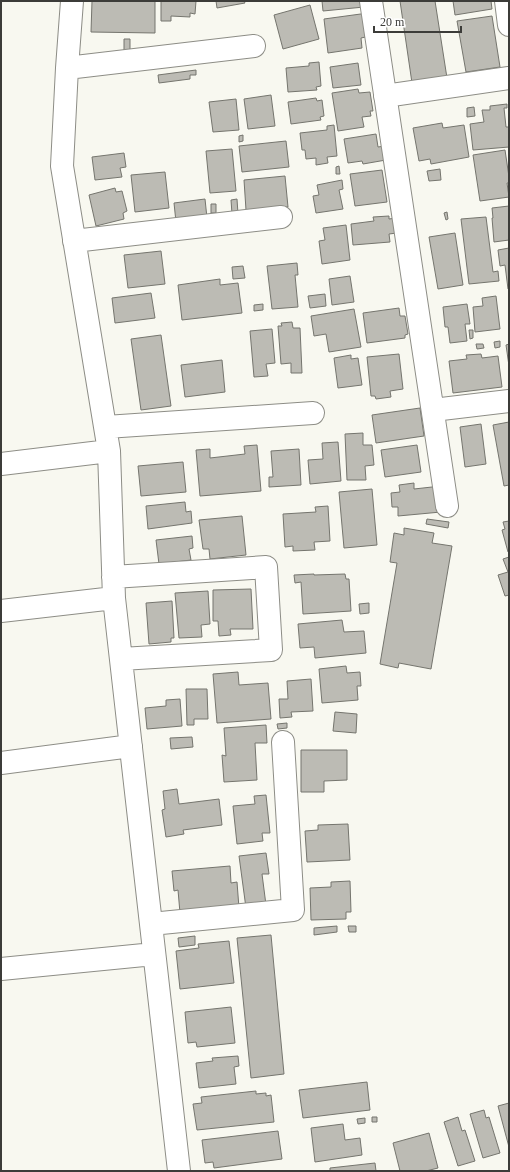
<svg xmlns="http://www.w3.org/2000/svg" width="510" height="1172" font-family="Georgia,serif">
<style>
.building{fill:#bcbbb4;stroke:#75756e}
.lines{fill:none;stroke-linecap:round;stroke-linejoin:round}
.minor-casing{stroke:#8d8d86;stroke-width:24}
.minor{stroke:#fff;stroke-width:22}
</style>
<rect width="100%" height="100%" fill="#f8f8f0"/>
<path class="building" d="M92,1H155V33L91,32Z
M161,1H196L195,14L190,13V17L171,16V21H161Z
M216,1H244L245,3L217,8Z
M322,1H364V7L323,11Z
M400,1H435L447,78L412,83Z
M453,1H491L492,9L455,15Z
M310,5L319,39L283,49L274,15Z
M368,13L370,36L361,38L362,48L328,53L324,19Z
M492,16L500,67L466,72L457,21Z
M124,39H130V53H124Z
M319,62L321,86L316,87L317,90L288,92L286,68L309,66V63Z
M358,63L361,85L333,88L330,67Z
M196,70V75H190V79L159,83L158,75Z
M358,89L359,93L370,92L373,111H370L371,116L362,117L364,127L338,131L332,93Z
M271,95L275,126L248,129L244,99Z
M316,98L317,101L322,100L324,116L320,117L321,120L291,124L288,102Z
M236,99L239,130L213,132L209,102Z
M507,104V108H504L506,127H509V147L473,150L470,124L484,122L482,110H490V106Z
M474,107L475,116L467,117V108Z
M442,123L443,128L464,125L469,157L431,164L430,159L419,161L413,128Z
M334,125L337,156L327,157L328,163L316,165V158L306,159L305,150H302L300,133L327,130V126Z
M376,134L378,147L385,146L386,160L363,164L362,161L348,163L344,139Z
M243,135V141L239,142V136Z
M286,141L289,167L242,172L239,146Z
M232,149L236,191L210,193L206,151Z
M505,150L509,177V183H507L509,197L480,201L473,155Z
M124,153L126,167L120,168L122,177L95,180L92,157Z
M339,166L340,174H336V167Z
M440,169L441,180L429,181L427,171Z
M382,170L387,202L355,206L350,174Z
M165,172L169,208L135,212L131,175Z
M285,176L288,207L246,210L244,180Z
M342,180L343,189L339,190L343,209L316,213L313,196L319,195L317,185Z
M115,188L116,192L122,191L127,211L123,213L124,219L96,226L89,195Z
M205,199L207,218L176,222L174,203Z
M237,199L238,214H232L231,200Z
M211,204H216V213H211Z
M509,206V240L494,242L492,218H493L492,208Z
M447,212L448,219L446,220L444,213Z
M389,216V219L396,218L397,233L389,234L390,242L353,245L351,224L374,221L373,217Z
M486,217L493,272L498,271L499,281L469,284L461,219Z
M346,225L350,260L322,264L319,241L325,240L323,228Z
M455,233L463,285L438,289L429,237Z
M509,248V289H508L505,265L500,266L498,250Z
M161,251L165,284L128,288L124,255Z
M297,263L298,275H295L298,307L272,309L267,266Z
M243,266L245,278L233,279L232,267Z
M350,276L354,302L332,305L329,279Z
M220,279V285L238,283L242,313L182,320L178,285Z
M151,293L155,318L115,323L112,298Z
M325,294L326,306L310,308L308,296Z
M496,296L500,329L475,332L473,307L483,306L482,298Z
M263,304V310L254,311V305Z
M467,304L470,324H465L467,341L450,343L448,327H445L443,307Z
M399,308L400,316H405L408,334L405,335V338L367,343L363,313Z
M354,309L361,347L329,352L326,334L314,336L311,316Z
M292,322L293,328H300L302,373H291V363L281,364L278,326H282L281,323Z
M272,329L275,363L266,364L268,376L254,377L250,331Z
M469,330H473V338L470,339Z
M161,335L171,406L141,410L131,339Z
M500,341V347L495,348L494,342Z
M476,344H483L484,348L477,349Z
M509,344V366L506,345Z
M399,354L403,389L390,391L391,397L376,399L375,396H371L367,357Z
M481,354L482,358L498,356L502,387L453,393L449,361L467,359L466,355Z
M351,355V359L358,358L362,385L338,388L334,358Z
M222,360L225,392L185,397L181,365Z
M420,408L424,436L376,443L372,415Z
M509,422V485L504,486L493,425Z
M481,424L486,464L465,467L460,427Z
M363,433V445H372L374,465L365,466L366,480H347L345,434Z
M338,442L341,481L310,484L308,460L323,459L322,443Z
M257,445L261,491L200,496L196,450L210,449V458L245,454L244,446Z
M417,445L421,472L385,477L381,450Z
M299,449L301,485L269,487V477H273L271,451Z
M183,462L186,492L141,496L138,466Z
M414,483V489L441,486V512L398,516V507H392L391,493L400,492L399,485Z
M372,489L377,545L344,548L339,492Z
M185,502L186,512L191,511L192,523L148,529L146,506Z
M328,506L330,541L314,542L315,550L293,551V546L285,547L283,514L316,512L315,507Z
M242,516L246,555L210,559L209,549H203L199,520Z
M427,519L449,522L448,528L426,524Z
M509,521V552H508L502,530L505,529L503,522Z
M404,528L434,533L432,543L452,546L431,669L399,663L398,668L380,664L397,563L390,562L394,533L404,535Z
M192,536L193,548L189,549L191,560L159,564L156,540Z
M509,557V595L505,596L498,575L508,572L503,559Z
M314,574V575L345,574L346,579H349L351,611L303,614L301,582L295,583L294,575Z
M251,589L253,629H230L231,635L219,636L218,621H213V590Z
M208,591L210,624L201,625L202,637L179,638L175,593Z
M172,601L174,638H171V642L149,644L146,603Z
M369,603V613L360,614L359,604Z
M342,620L344,632L364,631L366,653L315,658L314,647L300,648L298,624Z
M346,666L347,673L360,672L361,686H357L358,700L322,703L319,669Z
M238,672L239,685L268,683L271,719L217,723L213,674Z
M311,679L313,711L291,712L292,717L280,718L279,699H288L287,681Z
M186,689H207L208,719H194V725H187Z
M180,699L182,726L147,729L145,708L166,706V700Z
M335,712L357,714L356,733L333,731Z
M287,723V728L278,729L277,724Z
M266,725L267,743H255L257,780L224,782L222,755L226,756L224,728Z
M192,737L193,747L171,749L170,738Z
M301,750H347V780L324,781V792H301Z
M177,789L179,804L219,799L222,825L183,830L184,834L166,837L162,810L165,809L163,791Z
M266,795L270,833H262L263,841L237,844L233,806L255,804L254,796Z
M348,824L350,860L307,862L305,831L318,830V825Z
M266,853L269,874H262L266,905L246,908L239,856Z
M230,866L231,883L237,882L239,908L180,913L178,890L174,891L172,871Z
M350,881L351,912H346V919L311,920L310,888L331,887V882Z
M337,926V932L314,935V928Z
M348,926H356V932H349Z
M271,935L284,1074L251,1078L237,938Z
M195,936V945L179,947L178,938Z
M229,941L234,983L180,989L176,951L199,948L198,944Z
M231,1007L235,1043L197,1047L196,1042L188,1043L185,1012Z
M238,1056L239,1066L234,1067L236,1084L199,1088L196,1063L213,1061L212,1058Z
M367,1082L370,1110L303,1118L299,1090Z
M256,1091V1094L266,1093V1096L271,1095L274,1122L197,1130L193,1104L202,1103L201,1097Z
M509,1103V1147L498,1106Z
M484,1110L486,1118L489,1117L500,1153L483,1158L470,1114Z
M372,1117H377V1122H372Z
M458,1117L462,1131L465,1130L475,1161L458,1166L444,1122Z
M365,1118V1123L358,1124L357,1119Z
M343,1124L345,1140L360,1138L362,1155L315,1162L311,1128Z
M278,1131L282,1159L214,1168L213,1162L205,1163L202,1140Z
M429,1133L438,1168L426,1171H400L393,1143Z
M375,1163L376,1171H330V1168Z"/>
<g class="lines">
<defs>
<path id="minor" d="M72,1L67,68L62,166L109,451L114,598L179,1171
M371,1L447,506
M506,1L509,25
M67,68L254,46
M385,96L509,78
M74,241L281,217
M433,410L509,401
M106,427L313,413
M1,464L109,451
M113,577L266,567L271,650L121,659
M1,611L114,598
M1,763L131,746
M151,924L293,910L283,742
M1,969L154,954"/>
</defs>
<use href="#minor" class="minor-casing"/>
<use href="#minor" class="minor"/>
</g>
<rect width="510" height="1172" fill="none" stroke="#3c3c39" stroke-width="4"/>
<path d="M374 26v6h87v-6" fill="none" stroke="#3c3c39" stroke-width="2"/>
<text x="380" y="26" font-size="12" fill="#3c3c39" stroke="#ffffff" stroke-width="3" paint-order="stroke">20 m</text>
</svg>
